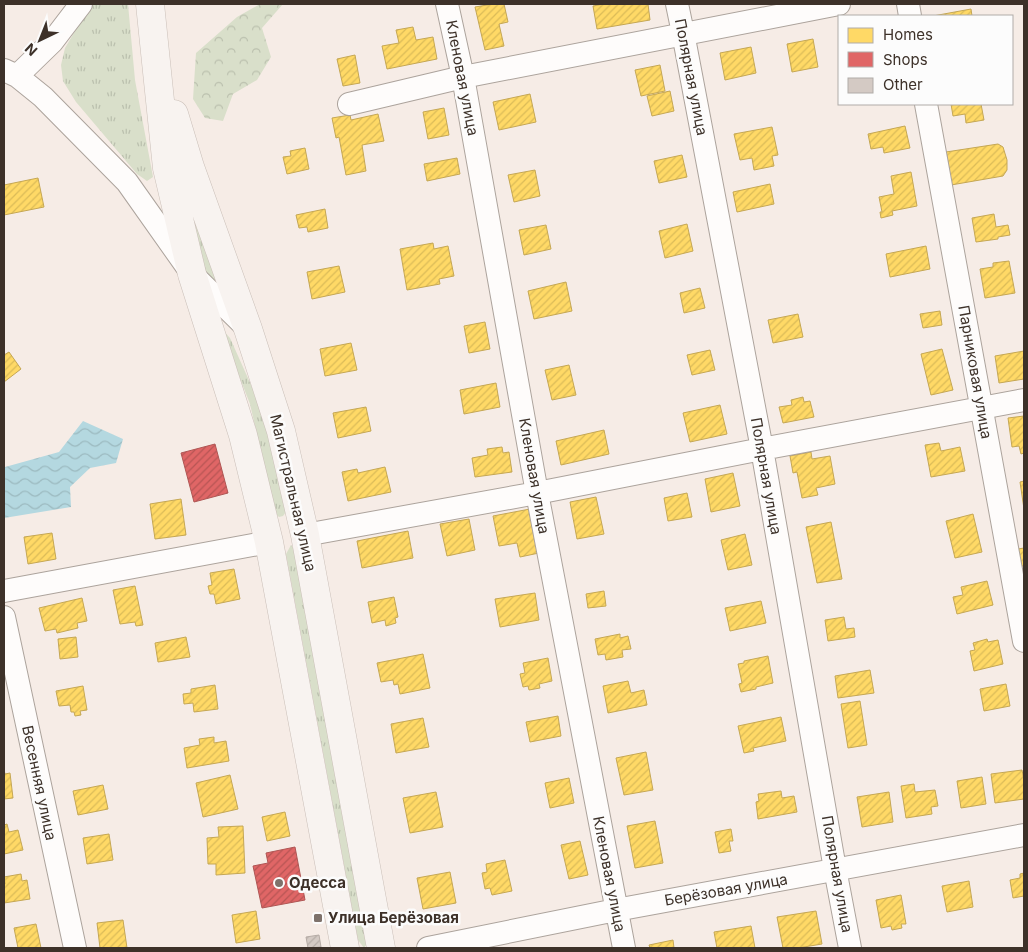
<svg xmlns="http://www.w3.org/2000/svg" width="1028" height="952" font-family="Inter,sans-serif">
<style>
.grass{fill:url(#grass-tufts)}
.forest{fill:url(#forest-crowns)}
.water{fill:url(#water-waves)}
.homes{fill:url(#homes-hatch);stroke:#c5a754}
.shops{fill:url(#shops-hatch);stroke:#af5654}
.building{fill:url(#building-hatch);stroke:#b6aca6}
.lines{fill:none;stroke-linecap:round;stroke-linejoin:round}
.minor-casing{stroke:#aca39c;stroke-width:24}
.major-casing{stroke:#cabfb8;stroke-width:29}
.minor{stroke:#fefcfb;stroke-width:22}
.major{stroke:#f8f3f0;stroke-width:28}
.poi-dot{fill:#7e726b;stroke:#fcfcfc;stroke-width:2}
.labels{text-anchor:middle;stroke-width:5;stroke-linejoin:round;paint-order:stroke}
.street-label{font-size:15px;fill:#3d3129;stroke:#fcfcfc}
.poi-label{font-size:15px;font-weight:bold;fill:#3d3129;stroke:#fcfcfc;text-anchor:start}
</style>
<defs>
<pattern id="grass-tufts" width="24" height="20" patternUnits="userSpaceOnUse" patternTransform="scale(1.25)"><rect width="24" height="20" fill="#d9dfca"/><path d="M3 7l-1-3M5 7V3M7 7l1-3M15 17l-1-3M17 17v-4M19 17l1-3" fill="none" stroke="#bbc0ae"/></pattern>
<pattern id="forest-crowns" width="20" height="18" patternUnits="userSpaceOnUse" patternTransform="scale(1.25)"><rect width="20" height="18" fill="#d9dfca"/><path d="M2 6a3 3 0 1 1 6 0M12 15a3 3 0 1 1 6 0" fill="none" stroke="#bbc0ae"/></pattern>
<pattern id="water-waves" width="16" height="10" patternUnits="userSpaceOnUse" patternTransform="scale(1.25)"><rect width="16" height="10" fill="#b4d8e0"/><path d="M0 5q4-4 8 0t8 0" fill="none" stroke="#9cbac0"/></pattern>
<pattern id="homes-hatch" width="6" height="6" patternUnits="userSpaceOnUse" patternTransform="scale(1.25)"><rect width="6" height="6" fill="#ffd966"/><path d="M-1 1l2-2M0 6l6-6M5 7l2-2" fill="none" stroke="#dbbb58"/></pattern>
<pattern id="shops-hatch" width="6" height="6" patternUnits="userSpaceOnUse" patternTransform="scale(1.25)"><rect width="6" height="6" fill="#e06666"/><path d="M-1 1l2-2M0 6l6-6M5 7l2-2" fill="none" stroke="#b75554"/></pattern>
<pattern id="building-hatch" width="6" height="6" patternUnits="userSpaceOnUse" patternTransform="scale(1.25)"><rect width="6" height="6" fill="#d4cac4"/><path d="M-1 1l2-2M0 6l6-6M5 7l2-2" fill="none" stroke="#b7aea8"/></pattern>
</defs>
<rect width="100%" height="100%" fill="#f6ece6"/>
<path class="grass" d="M91,4H128L135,80L153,177L147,181L137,174L76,102L63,81L61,65L65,48Z
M184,183L227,297L205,273Z
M220,327L230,338L256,396L266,428L286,512L283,516L279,517L275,513L250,404Z
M291,545L297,553L368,942L364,948L358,940L286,554Z"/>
<path class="forest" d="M260,4H283L262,28L271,57L257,80L233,94L223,121L205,118L193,99L196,53L237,17Z"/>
<path class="water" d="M83,421L123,439L116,463L90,468L70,487L71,507L4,518V469L5,467L59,452Z"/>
<path class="homes" d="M493,4H504L508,22L499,24L504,46L485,50L475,7Z
M604,4H648L650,20L597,29L593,6Z
M971,9L972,16H933Z
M413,27L416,40L433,37L437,59L387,69L382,46L399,43L396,30Z
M813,39L818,67L792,72L787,44Z
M751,47L756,73L725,80L720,53Z
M355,55L360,83L343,86L337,59Z
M660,65L665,91L641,96L635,70Z
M670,91L674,111L652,116L647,96Z
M530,94L536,122L499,130L493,102Z
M951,104H981L984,120L966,123L965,114L953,116Z
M444,108L449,135L428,139L423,112Z
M378,114L384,141L362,145L366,171L346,175L339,137L336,138L332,118L350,115L351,120Z
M905,126L910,148L884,153L883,147L871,149L868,134Z
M772,127L778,155L772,156L774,166L754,170L752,158L740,160L734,134Z
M998,144L1003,147L1007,160V170L1003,176L951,185L946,152Z
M305,148L309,169L287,174L283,157L291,156L290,151Z
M682,155L687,177L659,183L654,161Z
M457,158L460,174L427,181L424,164Z
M535,170L540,196L514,202L508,175Z
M911,172L917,206L892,211L893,215L881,218L880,212H882L879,197L894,194L891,176Z
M38,178L44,207L4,215V185Z
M770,184L774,204L737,212L733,192Z
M325,209L328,228L308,232L307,227L299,228L296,215Z
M994,214L996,227L1008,225L1010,235L998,237V239L976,242L972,218Z
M687,224L693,251L665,258L659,231Z
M546,225L551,249L524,255L519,230Z
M433,243L434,249L448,246L454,276L439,279L440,284L407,290L400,249Z
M926,246L930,269L890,277L886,254Z
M1009,261L1015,293L985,298L980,269L993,267V263Z
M339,266L345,292L312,299L307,272Z
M566,282L572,311L534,319L528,291Z
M700,288L705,308L684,313L680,293Z
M940,311L942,325L923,328L920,314Z
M798,314L803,337L773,343L768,320Z
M485,322L490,349L469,353L464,326Z
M351,343L357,370L325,376L320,349Z
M942,349L953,390L931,395L921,354Z
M710,350L715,370L692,375L687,355Z
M1024,351V379L999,383L995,356Z
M9,352L21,369L4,382V355Z
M569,365L576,395L552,400L545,370Z
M496,383L500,407L464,414L460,390Z
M803,397L804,402L810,401L814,417L783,423L779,407L792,405L791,400Z
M720,405L727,434L690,442L683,413Z
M366,407L371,431L338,438L333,413Z
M1024,416V453L1021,454L1019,446L1012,447L1008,418Z
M604,430L609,454L561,465L556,441Z
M939,443L941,451L960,447L965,471L931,477L925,445Z
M502,447L503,453L509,452L512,472L475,477L472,458L488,455L487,449Z
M811,452L812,459L830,456L835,484L816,488L818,495L802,498L797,472L793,473L790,456Z
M385,467L391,492L348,501L342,472L357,469L358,473Z
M733,473L740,506L711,512L705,479Z
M1024,481V509L1020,482Z
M687,493L692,517L668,521L664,498Z
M596,497L604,534L577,539L570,502Z
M181,499L186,535L155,539L150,504Z
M530,509L539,553L520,557L517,543L499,546L493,516Z
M973,514L982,552L955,558L946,521Z
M469,519L475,550L447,556L440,524Z
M831,522L842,579L817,583L806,527Z
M408,531L413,558L362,568L357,541Z
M52,533L56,559L28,564L24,537Z
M745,534L752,565L728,570L721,540Z
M1024,548V566H1021L1018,549Z
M234,569L240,599L216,604L214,594H210L208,586L212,585L210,573Z
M987,581L993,605L957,614L953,597L963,595L961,587Z
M135,586L143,625L136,626L135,622L120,624L113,590Z
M604,591L606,606L588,608L586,594Z
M535,593L539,620L500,627L495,599Z
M394,597L398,617L395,618L396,623L386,626L385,620L372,623L368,602Z
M82,598L87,621L77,623L78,628L57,633L56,629L45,631L39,608Z
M761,601L766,623L730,631L725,608Z
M844,617L846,629L854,628L855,637L828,641L825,620Z
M620,634V638L628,636L631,649L622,650L623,657L606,660L605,654L598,655L595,639Z
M76,637L78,657L60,659L58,639Z
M186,637L190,657L158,662L155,643Z
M987,639L988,642L998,640L1003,664L974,671L970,651L975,650L973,643Z
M423,654L430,688L400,694L398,684L394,685L393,680L381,682L377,663Z
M768,656L773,683L756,687V689L741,692L739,684L742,683L738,664L744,663V661Z
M548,658L552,681L539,684L540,688L529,690L528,686L523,687L520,674L525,673L523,663Z
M870,670L874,693L838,698L835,676Z
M628,681L631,693L644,690L647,705L608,713L603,686Z
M1006,684L1010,706L984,711L980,689Z
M215,685L218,709L194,712L193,703L184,704L183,694L191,693V689Z
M83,686L87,710L80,711L81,715L75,716L74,712H71L70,705L59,706L56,691Z
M860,701L867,745L848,748L841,704Z
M558,716L561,736L530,742L526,722Z
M781,717L786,741L753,748L754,751L744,753L738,726Z
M423,718L429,747L396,753L391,724Z
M214,737V743L226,741L229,761L187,768L184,748L200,745L199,739Z
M646,752L653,790L624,795L616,758Z
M4,770L5,774L10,773L13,798L4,799Z
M1022,770L1024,780V799L995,803L991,774Z
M230,775L238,809L203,817L196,783Z
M982,777L986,804L961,808L957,781Z
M569,778L574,803L550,808L545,783Z
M914,784L915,792L935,790L938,806L931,807L932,814L906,818L901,786Z
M103,785L108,809L78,815L73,791Z
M781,791L782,798L794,796L797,812L758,819L756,802L759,801L758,794Z
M436,792L443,827L410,833L403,798Z
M889,792L893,822L862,827L857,797Z
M285,812L290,836L267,841L262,817Z
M655,821L663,863L635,868L627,826Z
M7,824L9,832L18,830L23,850L4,854V825Z
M243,826L245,873L216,875V864H208L207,838L219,837L218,827Z
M731,829L733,841H729L731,851L719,853L715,832Z
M109,834L113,860L87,864L83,838Z
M580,841L588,875L569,879L561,845Z
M505,860L512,891L492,895L490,888L485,889L482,873L487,872L486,864Z
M450,872L456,903L423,909L417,878Z
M1024,873V899V896L1013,898L1010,880L1020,878V874Z
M21,874L22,881L27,880L30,899L4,903V884H5L4,877Z
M969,881L973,907L947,912L942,886Z
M901,895L906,924H901L902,928L892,930L891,926L881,928L876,900Z
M256,911L260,939L236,943L232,915Z
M816,911L822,944L798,948H783L777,917Z
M123,920L127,948H100L97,923Z
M36,924L41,948H15H18L14,928Z
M751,926L755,948H717L714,932Z
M673,940L674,948H650L649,945Z"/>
<path class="shops" d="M215,444L228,493L194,502L181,453Z
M295,847L305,900L262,908L253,866L268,863L266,853Z"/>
<path class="building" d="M319,935L321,947L308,948L306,937Z"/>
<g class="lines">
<defs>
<path id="minor" d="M447,4L463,77L537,493L624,948
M677,4L683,33L762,449L835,869L850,948
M908,4L910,16
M4,70L17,76L43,97L127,182L192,274L246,327
M17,76L52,42L81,4
M349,104L463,77L839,4
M926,104L1024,641
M305,535L537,493L762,449L1024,400
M4,591L269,542
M4,617L75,948
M428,948L616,910L1024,835"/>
<path id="major" d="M150,4L167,168L192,274L243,435L269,542L345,948
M174,114L190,167L248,329L281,431L305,535L381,948"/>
</defs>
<use href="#minor" class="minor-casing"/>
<use href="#major" class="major-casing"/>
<use href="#minor" class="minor"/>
<use href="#major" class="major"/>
</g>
<g class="poi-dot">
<circle cx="279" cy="883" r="5"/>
<rect x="313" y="913" width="10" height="10" rx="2.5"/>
</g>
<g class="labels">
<g class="street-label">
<text transform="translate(691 77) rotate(79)" y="5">Полярная улица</text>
<text transform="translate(462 78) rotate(79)" y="5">Кленовая улица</text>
<text transform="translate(975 372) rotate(80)" y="5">Парниковая улица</text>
<text transform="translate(534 476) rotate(80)" y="5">Кленовая улица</text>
<text transform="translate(766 476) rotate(80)" y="5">Полярная улица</text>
<text transform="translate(293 493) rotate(77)" y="5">Магистральная улица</text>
<text transform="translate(39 783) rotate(78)" y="5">Весенняя улица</text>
<text transform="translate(609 874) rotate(79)" y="5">Кленовая улица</text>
<text transform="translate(837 874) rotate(80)" y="5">Полярная улица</text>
<text transform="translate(726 890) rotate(-10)" y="5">Берёзовая улица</text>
</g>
<g class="poi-label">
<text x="289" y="888">Одесса</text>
<text x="328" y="923">Улица Берёзовая</text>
</g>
</g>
<rect width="1028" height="952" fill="none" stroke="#3d3129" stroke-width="10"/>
<rect x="838" y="15" width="175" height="90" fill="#fcfcfc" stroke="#b0aba8"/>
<rect x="848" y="28" width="25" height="15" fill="#ffd966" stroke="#b0aba8"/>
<text x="883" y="40" font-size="15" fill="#3d3129">Homes</text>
<rect x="848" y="52" width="25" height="15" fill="#e06666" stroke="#b0aba8"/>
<text x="883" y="65" font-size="15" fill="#3d3129">Shops</text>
<rect x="848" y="78" width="25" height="15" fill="#d4cac4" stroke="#b0aba8"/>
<text x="883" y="90" font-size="15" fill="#3d3129">Other</text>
<g transform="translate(40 40) rotate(223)" stroke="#fcfcfc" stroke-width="4" paint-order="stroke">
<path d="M0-4L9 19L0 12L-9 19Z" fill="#3d3129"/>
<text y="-8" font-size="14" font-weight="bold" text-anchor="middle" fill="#3d3129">N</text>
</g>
</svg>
